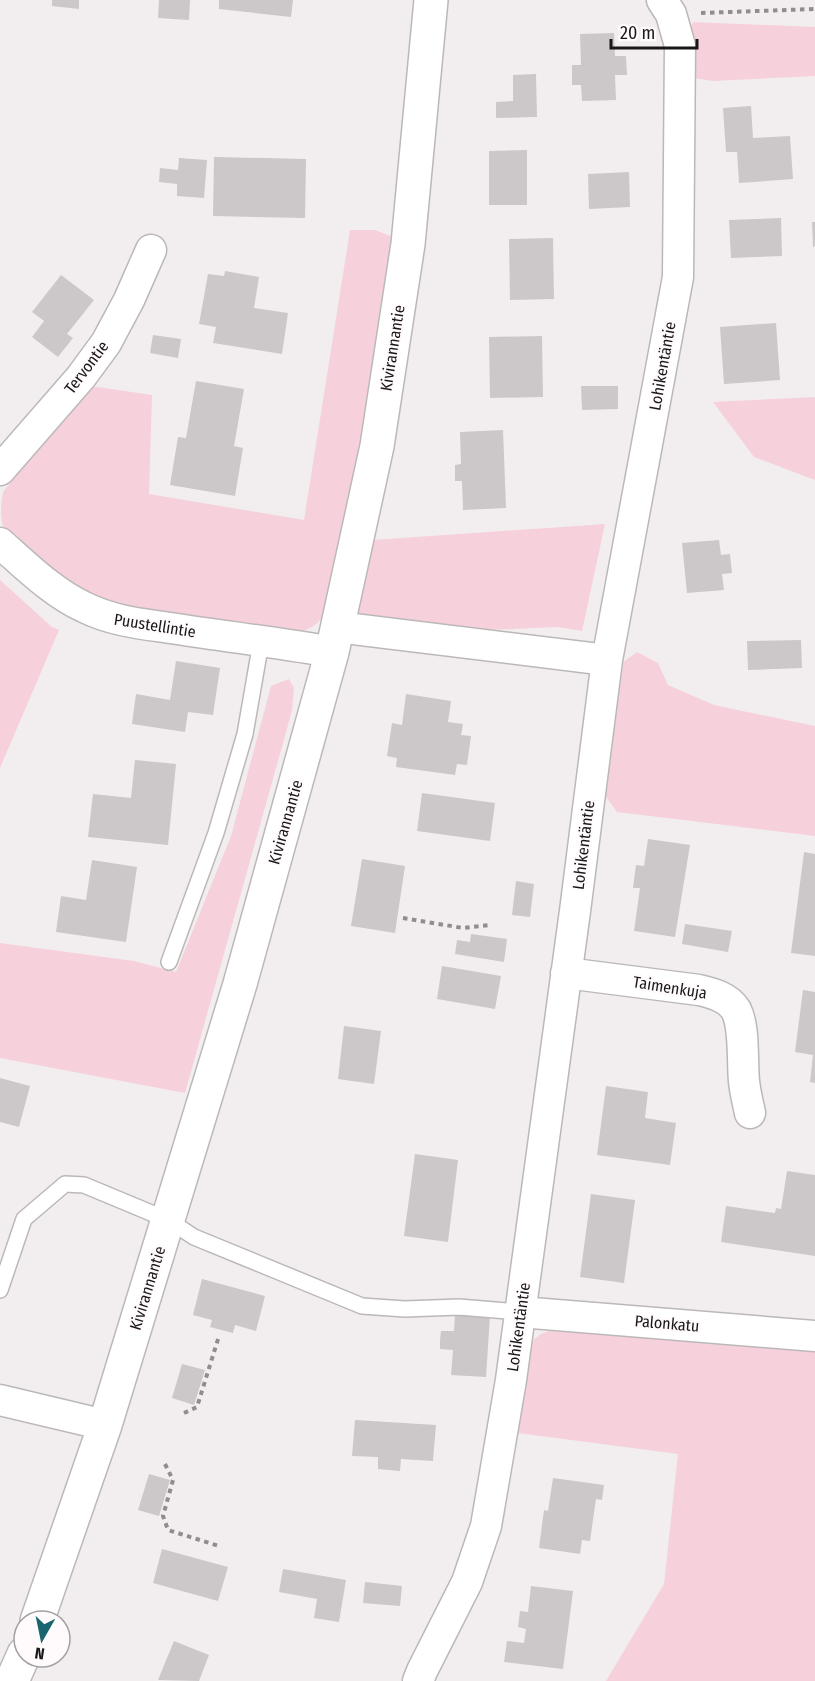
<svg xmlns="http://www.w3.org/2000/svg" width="815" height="1681" font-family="'Fira Sans Condensed',sans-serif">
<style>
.green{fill:#f6d1db}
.building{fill:#ccc7c8}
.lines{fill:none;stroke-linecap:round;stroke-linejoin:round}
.service-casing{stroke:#bcb8b9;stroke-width:18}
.minor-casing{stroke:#bcb8b9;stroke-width:33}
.tertiary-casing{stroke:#bcb8b9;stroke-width:36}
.path{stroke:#908d8e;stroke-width:4;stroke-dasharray:4.5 4.5;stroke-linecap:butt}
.service{stroke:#fff;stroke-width:15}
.minor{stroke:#fff;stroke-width:30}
.tertiary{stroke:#fff;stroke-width:33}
.labels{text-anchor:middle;stroke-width:4.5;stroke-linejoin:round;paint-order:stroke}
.street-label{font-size:16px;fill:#191718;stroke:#fffbfc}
</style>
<rect width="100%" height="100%" fill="#f2eeef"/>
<path class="green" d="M694,22L815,27V76L713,81L694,78L689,28Z
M350,230H375L393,237L368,396L348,507L324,616C309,634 299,632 276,631L113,604L76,590L6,536C0,521 0,509 3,492L82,391L91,386L152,395L149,494L304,520Z
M815,397V480L754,457L713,402Z
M605,524L582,631L557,627L351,636L372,540Z
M0,580L52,627L59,630L0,768Z
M637,652L658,663L668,685L714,705L815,726V836L617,812L603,793L622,663Z
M289,679L294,688L292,711L185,1093L0,1058V943L134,961L176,972L231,836L271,686Z
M559,1327L815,1347V1681H606L664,1584L678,1454L518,1433L531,1342L541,1334Z"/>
<path class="building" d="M52,0H79V9L52,6Z
M159,0H190L189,20L158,18Z
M219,0H293L291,17L219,9Z
M614,33L615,56H626L627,75H615L616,100L582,101L581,85H572V65H581L580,34Z
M536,74L537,117L496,118V102L513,101V75Z
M751,106L753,138L790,136L793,179L739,183L737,152H726L723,108Z
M527,150V205H489V151Z
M214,157L306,159L305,218L213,216Z
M179,158L207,160L204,198L177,196V184L159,182L160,168L178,170Z
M629,172L630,207L589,209L588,174Z
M781,218L782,256L731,258L729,220Z
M812,222H815V246L813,247Z
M553,238L554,299L510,300L509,239Z
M225,271L259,277L254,308L288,313L282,354L213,343L216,327L199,324L208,274L224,276Z
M61,275L94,300L67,334L73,338L58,357L32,337L44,321L32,312Z
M776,323L780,380L724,384L720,327Z
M153,335L181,339L178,358L150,353Z
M542,336L543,397L490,398L489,337Z
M196,381L244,389L234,446L243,448L235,496L170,485L178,437L186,438Z
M581,386H618V409L582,410Z
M503,430L506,508L463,510L462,481H455V465L461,464L460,432Z
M719,540L721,555L730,554L732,573L722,574L724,590L687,593L682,543Z
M801,640L802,668L748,670L747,641Z
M176,661L220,668L213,715L188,712L185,732L132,724L136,694L170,700Z
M406,694L451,701L448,722L463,724L461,735L471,736L467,765L457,764L455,775L396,767L397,758L387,756L392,723L402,725Z
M135,760L176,764L168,845L88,837L93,794L131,798Z
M422,793L495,803L490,841L417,831Z
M648,839L690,845L675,937L634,931L640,888H633L636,865L644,866Z
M804,852L815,854V956L791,953Z
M362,859L405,866L395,933L351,926Z
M92,860L137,867L126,942L56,932L61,896L86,900Z
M516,881L534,884L530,917L512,915Z
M685,924L732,931L728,952L682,944Z
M471,934L507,939L504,962L455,954L457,940L470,942Z
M442,966L501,976L495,1009L437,999Z
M803,990L815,992V1083L810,1082L813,1055L795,1052Z
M344,1026L381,1031L374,1084L338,1079Z
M0,1078L30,1086L19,1127L0,1122Z
M606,1086L648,1092L645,1118L676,1123L670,1165L597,1155Z
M415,1154L458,1160L448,1242L404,1236Z
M787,1171L815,1175V1256L721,1242L726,1206L775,1213L776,1208L781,1209Z
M591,1194L635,1200L624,1283L580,1277Z
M202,1279L265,1296L256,1331L235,1325L233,1333L210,1327L212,1320L193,1315Z
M455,1314L490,1316L486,1377L451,1375L453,1350L440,1349V1340L441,1331H454Z
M182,1364L205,1370L194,1405L172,1398Z
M355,1420L436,1425L433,1461L401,1459L400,1471L378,1469V1457L352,1456Z
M149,1474L170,1480L159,1516L138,1510Z
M553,1478L604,1485L602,1500L596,1499L590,1541L582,1540L580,1554L539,1548L544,1510L548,1511Z
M162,1549L228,1567L218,1601L153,1583Z
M283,1569L346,1580L339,1622L314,1618L317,1599L279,1592Z
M365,1582L402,1586L400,1606L363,1603Z
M531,1586L573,1591L563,1669L504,1662L507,1641L524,1643L526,1629L518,1627L520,1611L528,1612Z
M174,1641L209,1655L199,1681L158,1680Z"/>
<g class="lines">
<defs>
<path id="service" d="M169,962L216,833L245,734L261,642
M0,1290L24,1219L65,1184L84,1185L168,1220L194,1237L362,1306L405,1309L459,1307L520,1312"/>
<path id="minor" d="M0,470L81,377L106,343L129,300L151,250
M0,543C26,566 52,592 84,607C114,622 145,624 177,629C229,637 281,643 332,652
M337,627L607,660
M566,973L699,990C712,993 728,997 736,1010C745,1027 742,1061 744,1081C745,1092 748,1103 750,1113
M520,1312L815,1336
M0,1400L105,1425
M418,1681L422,1671L467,1582L486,1526L511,1380L575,911L607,660L678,277L680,46L671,14L662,0"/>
<path id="tertiary" d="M37,1621L105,1425L240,984L332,652L377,446L408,244L431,0
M12,1681L24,1654"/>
</defs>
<use href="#service" class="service-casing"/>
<use href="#minor" class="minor-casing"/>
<use href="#tertiary" class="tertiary-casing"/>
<path class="path" d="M701,13L815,9
M403,918L463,928L490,925
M184,1413L197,1407L219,1336
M165,1464L173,1480L163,1516L168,1530L219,1546"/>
<use href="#service" class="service"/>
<use href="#minor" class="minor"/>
<use href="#tertiary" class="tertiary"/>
</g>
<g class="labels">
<g class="street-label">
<text transform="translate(392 348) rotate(-81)" y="6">Kivirannantie</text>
<text transform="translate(662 366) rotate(-80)" y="6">Lohikentäntie</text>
<text transform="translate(86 367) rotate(-53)" y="6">Tervontie</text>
<text transform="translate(155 625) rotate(9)" y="6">Puustellintie</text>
<text transform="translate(285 822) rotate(-74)" y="6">Kivirannantie</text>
<text transform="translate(583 845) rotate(-83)" y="6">Lohikentäntie</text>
<text transform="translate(670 987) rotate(9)" y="6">Taimenkuja</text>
<text transform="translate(147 1288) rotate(-73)" y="6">Kivirannantie</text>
<text transform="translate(667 1323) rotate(5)" y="6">Palonkatu</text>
<text transform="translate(518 1327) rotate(-82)" y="6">Lohikentäntie</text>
</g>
</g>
<g transform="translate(42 1639) rotate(189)"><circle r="28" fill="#fffbfc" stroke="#a3a0a1" stroke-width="1.5"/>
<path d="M0-4.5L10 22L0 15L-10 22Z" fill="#18646f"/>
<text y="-9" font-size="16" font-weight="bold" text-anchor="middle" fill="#191718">N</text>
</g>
<path d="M611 39v9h86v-9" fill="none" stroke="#191718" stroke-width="3"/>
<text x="620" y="39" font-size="18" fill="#191718" stroke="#fffbfc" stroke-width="4.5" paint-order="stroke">20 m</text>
</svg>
